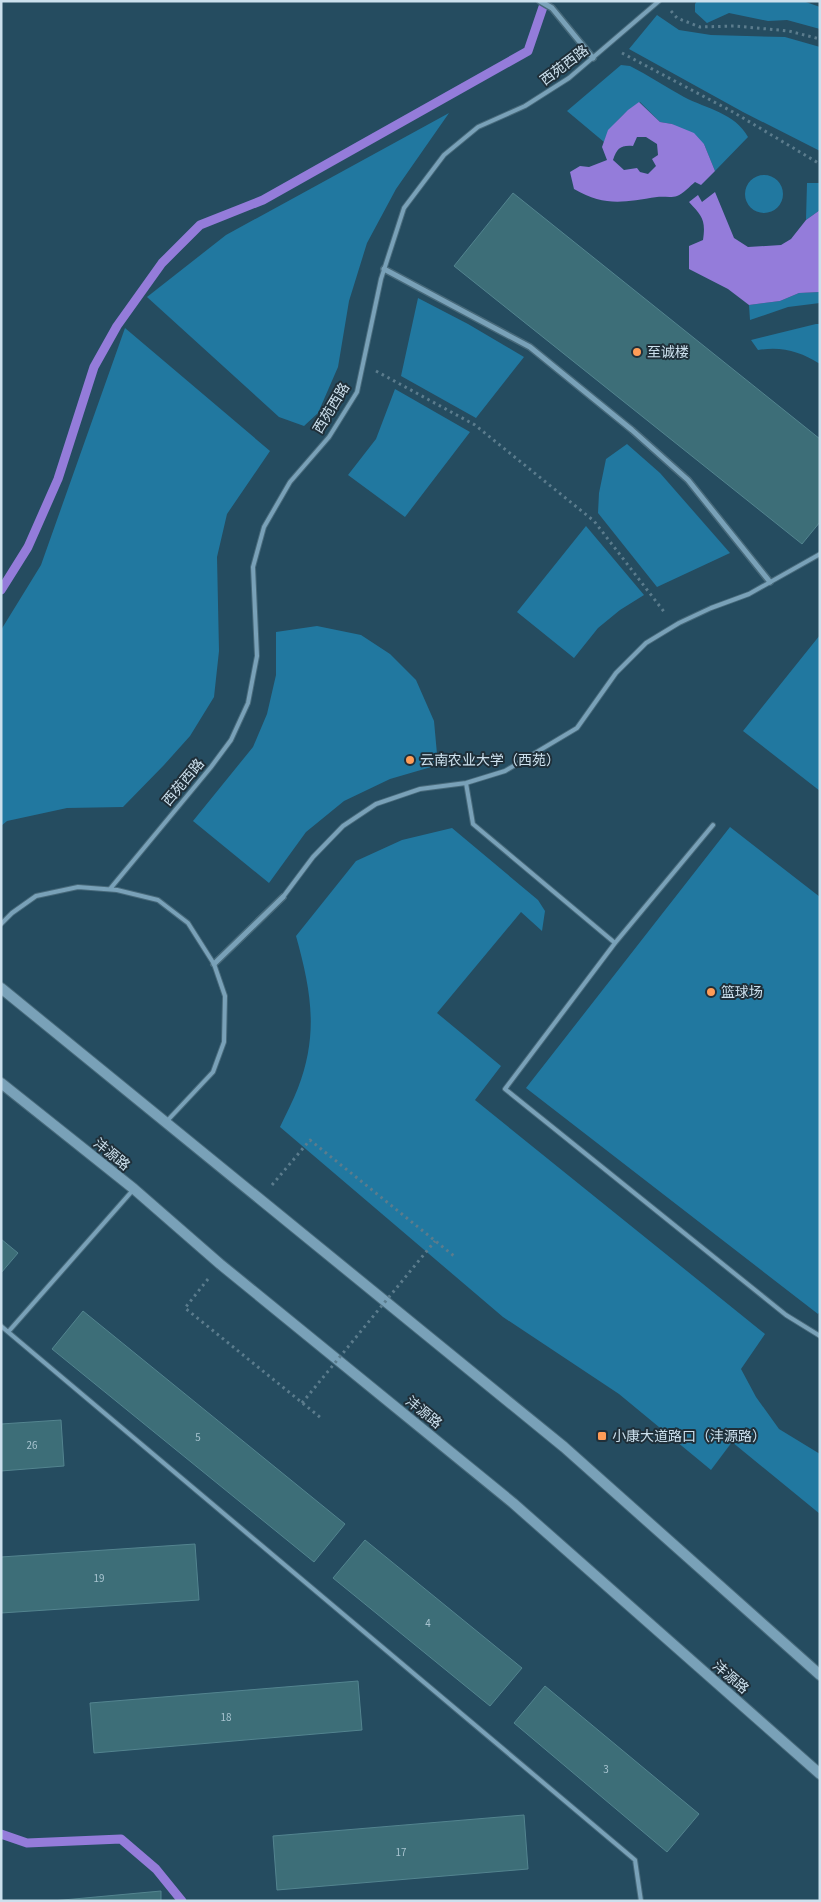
<svg xmlns="http://www.w3.org/2000/svg" width="821" height="1902" font-family="'Source Sans 3','Noto Sans SC',sans-serif">
<style>
.green{fill:#2178a0}
.water{fill:#947cda;fill-rule:evenodd}
.lines{fill:none;stroke-linecap:round;stroke-linejoin:round}
.stream{stroke:#947cda;stroke-width:9}
.building{fill:#3d6e78;stroke:#53848f}
.lane-casing{stroke:#47697a;stroke-width:6}
.street-casing{stroke:#47697a;stroke-width:8}
.secondary-casing{stroke:#47697a;stroke-width:12}
.path{stroke:#5b7c8d;stroke-width:3;stroke-dasharray:2.5 4;stroke-linecap:butt}
.lane{stroke:#79a1b8;stroke-width:4}
.street{stroke:#79a1b8;stroke-width:5}
.secondary{stroke:#79a1b8;stroke-width:10}
.path-bridge{stroke:#5b7c8d;stroke-width:3;stroke-dasharray:2.5 4;stroke-linecap:butt}
.poi-dot{fill:#fe9c57;stroke:#1f2f39;stroke-width:2}
.labels{text-anchor:middle;stroke-width:4;stroke-linejoin:round;paint-order:stroke}
.number-label{font-size:11px;fill:#a8c4d0}
.street-label{font-size:14px;fill:#cce0ed;stroke:#1f2f39}
.poi-label{font-size:14px;fill:#cce0ed;stroke:#1f2f39;text-anchor:start}
</style>
<rect width="100%" height="100%" fill="#254c60"/>
<path class="green" d="M697,1H803L820,7V29L787,20L768,21L729,13L707,23L695,12V4Z
M657,15L679,30L711,35L785,37L820,47V151L743,112L629,49Z
M621,65L630,66C648,75 666,87 684,97C707,109 735,113 748,137L715,171L704,144L672,124L660,122L640,102C625,112 610,125 604,142L567,111Z
M449,113L396,189L367,243L349,301L338,367L318,413L304,426L279,417L147,297L226,235Z
M745 194a19 19 0 1 1 38 0a19 19 0 1 1-38 0Z
M807,183H820V210L806,220Z
M820,292V303L788,307L750,320L749,305L780,301L799,293Z
M418,298L468,324L524,357L476,418L401,376Z
M816,324H820V364C800,351 781,346 758,350L751,340Z
M125,328L270,451L227,514L217,557L219,651L214,697L190,736L164,765L123,807L67,808L7,821L1,826V630L41,565Z
M395,389L470,432L405,517L348,475L376,439Z
M627,444L660,473L730,553L657,587L598,513L599,493L606,459Z
M586,526L644,595L620,610L598,628L574,658L517,612Z
M317,626L361,635L390,654L416,680L434,721L438,765L390,779L344,801L306,832L269,883L193,821L253,747L267,714L276,675V632Z
M820,635V791L743,731Z
M730,827L820,897V1311L818,1314L526,1088Z
M452,828L538,900L545,911L542,931L521,912L437,1013L501,1066L475,1100L765,1334L741,1369L756,1397L779,1429L820,1454V1514L732,1442L711,1470L619,1394L503,1317L280,1127C286,1114 293,1101 298,1088C319,1034 311,990 296,936L356,861L402,840Z"/>
<path class="water" d="M639,102L660,122L672,124L694,133L704,144L715,171L701,185L695,182C690,186 683,194 677,196C671,198 663,196 657,197C624,202 605,207 574,189L570,172L580,166L589,167L607,160L602,147L608,130L628,110ZM637,137H646L657,144L658,155L652,159L656,166L648,174L640,172L637,168L624,170L613,160C617,148 621,145 633,146Z
M715,192L734,238L748,247L781,245L791,239L806,220L820,210V292L799,293L780,301L749,305L728,289L689,269V246L703,240C706,220 702,216 689,202L698,195L702,202Z"/>
<g class="lines">
<path class="stream" d="M1,590L28,547L58,479L94,367L117,326L162,263L200,225L263,200L528,51L543,7
M1,1834L27,1843L121,1839L156,1869L182,1901"/>
</g>
<path class="building" d="M513,193L820,439V522L802,544L454,266Z
M1,1239L18,1253L1,1273Z
M83,1311L345,1524L314,1562L52,1349Z
M61,1420L64,1466L1,1471V1424Z
M365,1540L522,1668L490,1706L333,1578Z
M195,1544L199,1600L1,1613V1557Z
M358,1681L362,1730L94,1753L90,1703Z
M545,1686L699,1814L667,1852L514,1723Z
M524,1815L528,1869L277,1890L273,1836Z
M161,1891V1901H52Z"/>
<g class="lines">
<defs>
<path id="lane" d="M466,783L473,824L615,943L713,825
M110,889L211,767L231,740L248,703L257,656L253,567L264,527L290,482L329,437L357,392L381,279L404,208L444,155L478,127L525,106L569,78L659,1
M283,897L313,857L343,826L376,804L420,789L466,783L505,771L577,728L616,673L646,643L679,623L711,608L749,594L820,554
M1,924L12,913L36,896L78,887L117,890L158,900L188,923L214,964L225,996L224,1042L213,1072L167,1121
M615,943L505,1089L786,1315L820,1336
M1,1326L635,1860L641,1901
M9,1331L133,1190"/>
<path id="street" d="M540,1L552,8L593,58
M384,269L530,347L632,430L688,480L770,582
M214,964L283,897"/>
<path id="secondary" d="M1,988L564,1447L820,1675
M1,1083L134,1189L220,1264L513,1503L820,1774"/>
</defs>
<use href="#lane" class="lane-casing"/>
<use href="#street" class="street-casing"/>
<use href="#secondary" class="secondary-casing"/>
<path class="path" d="M671,11L677,18L700,27L735,26L789,31L820,39
M622,53L733,112L820,164
M376,371L475,425L594,521L665,613
M272,1185L310,1140L454,1256
M208,1279L185,1308L321,1418"/>
<use href="#lane" class="lane"/>
<use href="#street" class="street"/>
<use href="#secondary" class="secondary"/>
<path class="path-bridge" d="M302,1403L435,1241"/>
</g>
<g class="poi-dot">
<circle cx="637" cy="352" r="5"/>
<circle cx="410" cy="760" r="5"/>
<circle cx="711" cy="992" r="5"/>
<rect x="597" y="1431" width="10" height="10" rx="2.5"/>
</g>
<g class="labels">
<g class="number-label">
<text x="198" y="1441">5</text>
<text x="32" y="1449">26</text>
<text x="99" y="1582">19</text>
<text x="428" y="1627">4</text>
<text x="226" y="1721">18</text>
<text x="606" y="1773">3</text>
<text x="401" y="1856">17</text>
</g>
<g class="street-label">
<text transform="translate(564 65) rotate(-37)" y="5">西苑西路</text>
<text transform="translate(331 408) rotate(-59)" y="5">西苑西路</text>
<text transform="translate(183 782) rotate(-50)" y="5">西苑西路</text>
<text transform="translate(112 1154) rotate(39)" y="5">沣源路</text>
<text transform="translate(424 1412) rotate(39)" y="5">沣源路</text>
<text transform="translate(731 1677) rotate(41)" y="5">沣源路</text>
</g>
<g class="poi-label">
<text x="647" y="357">至诚楼</text>
<text x="420" y="765">云南农业大学（西苑）</text>
<text x="721" y="997">篮球场</text>
<text x="612" y="1441">小康大道路口（沣源路）</text>
</g>
</g>
<rect width="821" height="1902" fill="none" stroke="#cce0ed" stroke-width="5"/>
</svg>
